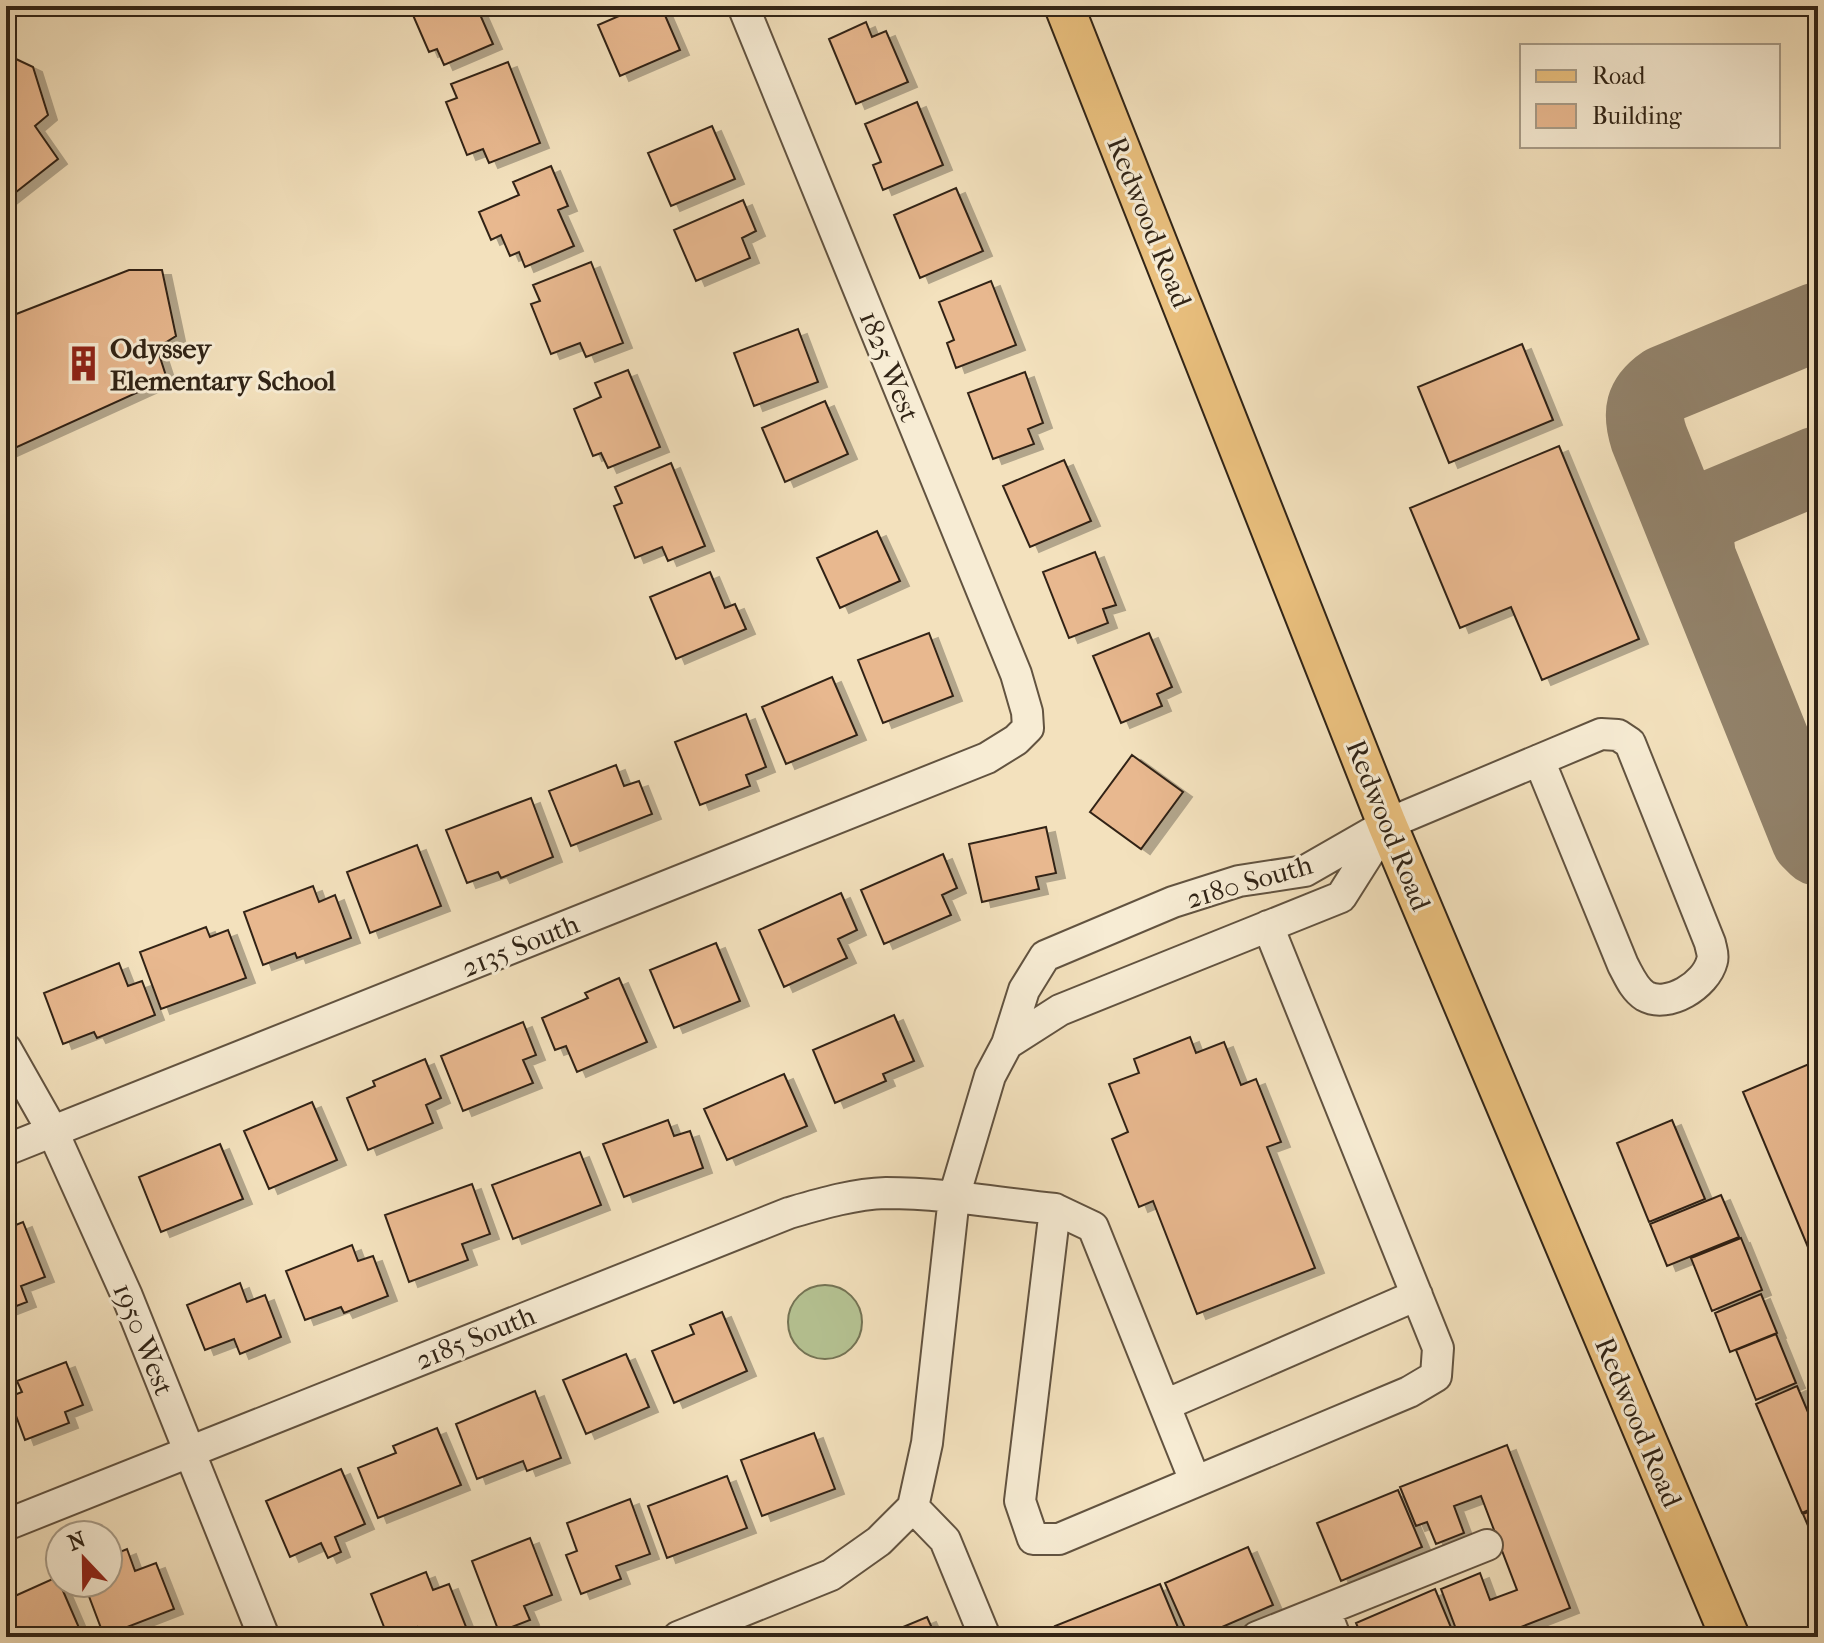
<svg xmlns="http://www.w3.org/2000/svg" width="1824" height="1643" font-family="'IM FELL French Canon',serif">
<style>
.green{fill:#b6c494;stroke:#747455;stroke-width:2}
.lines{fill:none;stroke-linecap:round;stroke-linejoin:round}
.taxiway{stroke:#92826a;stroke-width:78}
.building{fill:#e8b88f;stroke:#312416;stroke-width:2;filter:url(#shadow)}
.minor-casing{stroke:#625340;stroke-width:34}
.major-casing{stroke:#312416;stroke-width:42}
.minor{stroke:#f7ecd4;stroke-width:30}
.major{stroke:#eac07e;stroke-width:38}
.labels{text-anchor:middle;stroke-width:6;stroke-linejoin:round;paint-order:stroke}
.street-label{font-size:28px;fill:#312416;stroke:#f7ecd4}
.poi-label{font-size:28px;font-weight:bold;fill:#312416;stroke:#f7ecd4;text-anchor:start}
</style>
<defs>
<filter id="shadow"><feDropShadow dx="9" dy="5" stdDeviation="0" flood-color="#0004"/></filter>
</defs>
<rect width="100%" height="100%" fill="#f3e1bd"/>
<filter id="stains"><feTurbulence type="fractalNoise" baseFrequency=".0025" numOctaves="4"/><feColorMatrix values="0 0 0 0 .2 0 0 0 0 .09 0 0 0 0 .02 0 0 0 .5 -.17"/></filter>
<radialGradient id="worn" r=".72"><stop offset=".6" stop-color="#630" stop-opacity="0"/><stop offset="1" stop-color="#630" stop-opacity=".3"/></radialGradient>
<path class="green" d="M788 1322a37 37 0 1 1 74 0a37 37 0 1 1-74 0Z"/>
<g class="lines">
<path class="taxiway" d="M1818,321L1665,384C1643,399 1641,413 1649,438L1810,839L1818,847
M1697,557L1694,535L1697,527L1710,510L1818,465"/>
</g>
<path class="building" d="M409,6H486L478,10L493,44L444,65L437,49L429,52Z
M642,6H661L680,50L620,76L598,25Z
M866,22L872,37L886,31L908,82L856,104L829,39Z
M16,59L33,67L48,115L35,126L58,159L6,200V67Z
M508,62L540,143L489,163L483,149L467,155L446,102L457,98L451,84Z
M917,102L943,165L883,190L873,165L881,162L865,124Z
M712,126L735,179L671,206L648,153Z
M551,166L568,206L558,210L574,246L525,267L519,252L510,256L501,235L491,240L479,212L519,195L513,182Z
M956,188L983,251L920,278L894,215Z
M743,200L756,231L742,238L750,258L696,281L674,230Z
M591,262L623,343L586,357L580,343L551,354L531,304L540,301L533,285Z
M129,270H162L176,336L157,348L167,379L6,452V318Z
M991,281L1016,345L956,368L947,343L954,340L939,302Z
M798,329L818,382L754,406L734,353Z
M1522,344L1553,420L1449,463L1418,387Z
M628,370L660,447L608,468L601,453L593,456L574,409L601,397L595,383Z
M1025,372L1043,423L1028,429L1034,444L993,459L968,393Z
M825,401L848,454L785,482L762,428Z
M1559,446L1639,639L1542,680L1511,607L1460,628L1410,508Z
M1064,460L1091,521L1030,547L1003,486Z
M671,463L705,546L668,561L662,547L635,558L614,506L622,503L615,487Z
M877,531L900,581L840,608L817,558Z
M1095,552L1116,605L1103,609L1108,623L1069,638L1043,572Z
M710,572L725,608L735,604L746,629L676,659L650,597Z
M929,633L953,696L883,723L858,660Z
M1149,633L1172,687L1157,694L1162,706L1121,723L1093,656Z
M832,677L857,735L786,764L762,707Z
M746,714L766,767L746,775L750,786L700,805L675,742Z
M1132,755L1183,792L1141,849L1090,812Z
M616,765L624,786L639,781L652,814L571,846L549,791Z
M531,798L553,857L501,878L498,872L467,883L446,830Z
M1046,827L1056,873L1036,877L1039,889L982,902L969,844Z
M417,845L441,906L370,933L347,872Z
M943,854L957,888L942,895L951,915L884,944L861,890Z
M313,886L319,902L335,895L351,938L297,958L295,953L263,965L244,912Z
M841,893L857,930L838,939L847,958L784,987L759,930Z
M206,927L210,937L228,930L246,978L161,1009L140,952Z
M716,943L740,1001L674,1028L650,970Z
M119,963L128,986L142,981L155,1015L97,1038L94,1032L63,1044L44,993Z
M619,978L647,1042L577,1072L566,1046L555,1050L542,1018L588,998L585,993Z
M894,1015L914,1061L883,1074L886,1081L835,1103L813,1050Z
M523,1022L536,1055L523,1060L533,1083L463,1111L441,1056Z
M1190,1037L1196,1053L1224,1042L1241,1085L1256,1079L1281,1142L1267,1147L1315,1268L1197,1314L1153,1201L1139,1207L1112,1139L1128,1132L1109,1084L1139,1073L1134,1059Z
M425,1059L441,1098L426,1105L433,1123L368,1150L347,1098L375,1086L373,1081Z
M1809,1064L1818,1086V1271L1743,1092Z
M784,1074L807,1126L727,1160L704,1109Z
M312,1102L337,1160L269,1189L244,1131Z
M668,1120L674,1136L690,1131L703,1168L624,1197L603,1144Z
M1672,1120L1705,1199L1649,1222L1617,1143Z
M220,1144L243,1199L161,1232L139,1177Z
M580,1152L601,1205L513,1239L492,1185Z
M472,1184L490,1234L462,1244L468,1260L409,1282L385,1215Z
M1721,1195L1739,1237L1667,1266L1650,1224Z
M23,1222L45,1277L21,1286L27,1302L6,1310V1229Z
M1741,1238L1762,1290L1712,1311L1691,1258Z
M352,1245L358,1261L373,1256L388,1296L344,1313L341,1307L305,1320L286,1271Z
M240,1283L247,1302L265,1295L281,1337L240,1354L234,1339L205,1350L187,1305Z
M1761,1294L1777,1333L1730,1352L1715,1313Z
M722,1312L747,1371L674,1403L652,1351L694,1334L690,1325Z
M1776,1334L1796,1383L1756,1400L1736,1350Z
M626,1354L649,1407L586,1434L563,1380Z
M66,1362L83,1405L65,1412L69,1423L25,1440L9,1397L22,1392L17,1381Z
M1797,1386L1818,1436V1506L1802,1513L1756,1404Z
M535,1391L561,1458L527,1471L523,1461L477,1479L456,1424Z
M437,1428L461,1485L378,1518L358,1468L396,1453L393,1446Z
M814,1433L835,1489L762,1516L741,1460Z
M1507,1445L1570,1608L1495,1637H1459L1441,1589L1480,1573L1490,1600L1517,1590L1481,1496L1454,1506L1464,1533L1436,1544L1427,1522L1416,1526L1400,1487Z
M341,1469L365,1524L335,1537L341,1552L328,1558L321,1543L290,1557L266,1501Z
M727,1476L747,1528L667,1558L648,1506Z
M1398,1490L1422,1547L1341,1581L1317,1523Z
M630,1499L650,1554L616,1566L621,1579L581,1594L566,1555L577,1551L567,1523Z
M1818,1508V1549L1803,1514Z
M530,1538L552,1595L524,1606L530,1620L499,1632L472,1561Z
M1248,1547L1273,1605L1199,1637H1189L1165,1583Z
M127,1549L135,1571L156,1563L174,1609L104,1636L87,1591L108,1583V1557Z
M426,1572L433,1590L449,1584L466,1627L439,1637H421L417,1627L388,1637L371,1594Z
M57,1577L83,1637H16L6,1614V1600Z
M1160,1584L1182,1637H1144L1143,1633L1132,1637H1060L1055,1626Z
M1435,1589L1455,1637H1362L1356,1623Z
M927,1617L936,1637H879Z"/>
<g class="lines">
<defs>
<path id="minor" d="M1007,1044L1060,1010L1341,897L1384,829
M6,1049L53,1132L127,1296L264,1637
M6,1150L987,758L1016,740L1028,728L1027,712L1016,674L743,6
M1055,1209L1093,1227L1195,1481
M1165,1405L1417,1295
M913,1507L945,1540L985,1637
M6,1525L789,1213C820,1204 853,1194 886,1193C942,1193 999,1203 1055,1209L1020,1501L1033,1539H1059L1409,1392L1436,1376L1438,1348L1268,926
M1325,1610L1335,1637
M678,1637L831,1575L879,1541L913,1507L927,1443L954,1197L990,1076L1007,1044L1024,990L1045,956L1173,902L1239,881L1305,871L1387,824L1601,734L1618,735L1630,743L1710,943C1711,949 1714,955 1712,961C1706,985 1668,1009 1645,996C1634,989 1629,976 1623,965L1539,760
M1257,1637L1487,1545"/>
<path id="major" d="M1064,6L1387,824L1730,1637"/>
</defs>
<use href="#minor" class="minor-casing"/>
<use href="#major" class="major-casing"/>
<use href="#minor" class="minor"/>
<use href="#major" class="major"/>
</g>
<defs>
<symbol id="building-bare" viewBox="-9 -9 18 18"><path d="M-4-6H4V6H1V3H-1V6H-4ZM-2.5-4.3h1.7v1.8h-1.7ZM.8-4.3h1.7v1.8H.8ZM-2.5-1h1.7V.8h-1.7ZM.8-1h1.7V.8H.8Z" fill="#8f2418" stroke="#f7ecd4" stroke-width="2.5" paint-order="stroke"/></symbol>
</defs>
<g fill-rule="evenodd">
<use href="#building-bare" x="58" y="338" width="51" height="51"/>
</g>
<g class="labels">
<g class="street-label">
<text transform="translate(1150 222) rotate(68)" y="10">Redwood Road</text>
<text transform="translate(890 366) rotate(68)" y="10">1825 West</text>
<text transform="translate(1389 825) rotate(68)" y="10">Redwood Road</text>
<text transform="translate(1249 881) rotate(-16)" y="10">2180 South</text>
<text transform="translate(520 945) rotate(-22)" y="10">2135 South</text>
<text transform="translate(475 1337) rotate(-22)" y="10">2185 South</text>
<text transform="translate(144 1339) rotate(68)" y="10">1950 West</text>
<text transform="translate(1639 1422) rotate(67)" y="10">Redwood Road</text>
</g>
<g class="poi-label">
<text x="110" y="358">Odyssey<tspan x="110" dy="32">Elementary School</tspan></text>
</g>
</g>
<rect width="1824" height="1643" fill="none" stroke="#f3e1bd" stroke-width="32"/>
<rect x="8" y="8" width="1808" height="1627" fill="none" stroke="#312416" stroke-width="4"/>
<rect x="16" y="16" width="1792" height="1611" fill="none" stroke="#312416" stroke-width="2"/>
<rect x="1520" y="44" width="260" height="104" fill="#f7ecd4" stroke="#a89c88" stroke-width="2"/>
<rect x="1536" y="70" width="40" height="12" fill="#eac07e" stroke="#a89c88" stroke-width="2"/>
<text x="1592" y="84" font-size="24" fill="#312416">Road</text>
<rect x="1536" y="104" width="40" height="24" fill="#e8b88f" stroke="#a89c88" stroke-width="2"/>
<text x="1592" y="124" font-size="24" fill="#312416">Building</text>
<g transform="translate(84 1559) rotate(338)"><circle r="38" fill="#f7ecd4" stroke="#a89c88" stroke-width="2"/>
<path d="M0-6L14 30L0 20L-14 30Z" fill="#8f2418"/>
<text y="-12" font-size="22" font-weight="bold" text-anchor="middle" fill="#312416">N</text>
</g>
<rect width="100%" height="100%" filter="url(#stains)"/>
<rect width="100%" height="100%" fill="url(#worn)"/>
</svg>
